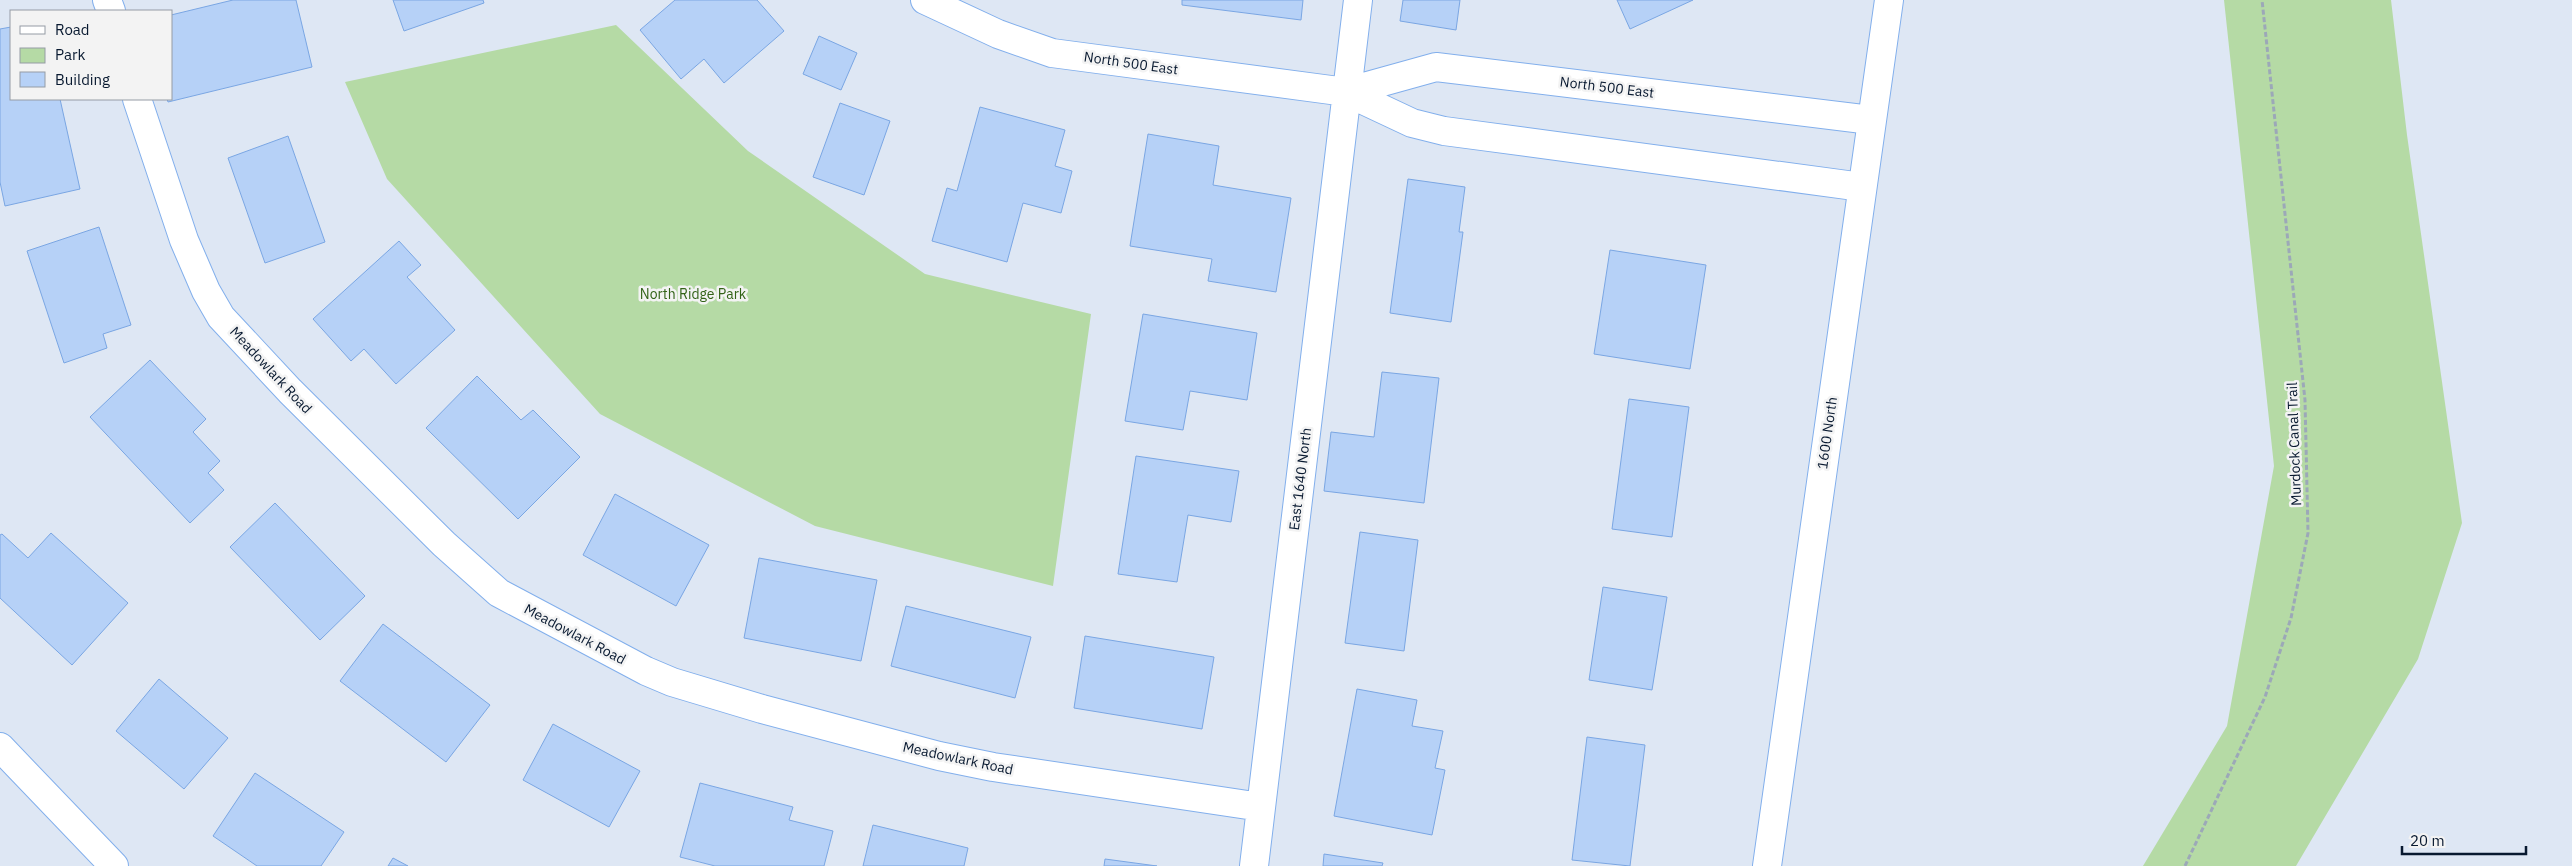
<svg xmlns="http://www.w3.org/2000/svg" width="2572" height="866" font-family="'IBM Plex Sans',sans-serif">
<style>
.green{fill:#b5daa5}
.building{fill:#b6d1f7;stroke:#7aa6e3}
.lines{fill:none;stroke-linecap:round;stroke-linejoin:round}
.minor-casing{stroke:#82afec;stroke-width:30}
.major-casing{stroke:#82afec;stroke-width:30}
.path{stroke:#9ca8b8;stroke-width:3;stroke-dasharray:5 2.5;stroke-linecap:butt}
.minor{stroke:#fff;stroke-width:28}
.major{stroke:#fff;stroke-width:28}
.labels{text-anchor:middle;stroke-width:5;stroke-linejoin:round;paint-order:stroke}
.street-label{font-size:14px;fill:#081930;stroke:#f3f3f3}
.park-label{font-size:14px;fill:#336318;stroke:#f3f3f3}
</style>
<rect width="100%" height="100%" fill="#dee7f4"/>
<path class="green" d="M2224,0H2391L2407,135L2462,523L2418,659L2296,866H2143L2227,726L2274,466Z
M616,25L748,151L925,274L1091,314L1053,586L815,526L600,414L387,179L345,82Z"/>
<path class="building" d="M233,0H296L312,67L168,102L167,99H171V15Z
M393,0H483L484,3L404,31Z
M675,0H757L784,31L724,83L704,59L681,79L640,30Z
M1182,0H1303L1301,20L1182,5Z
M1403,0H1460L1456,30L1400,21Z
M1617,0H1693L1630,29Z
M11,27V99H60L80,189L5,206L0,182V29Z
M819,36L857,53L841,90L803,74Z
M840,103L890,121L864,195L813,177Z
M980,107L1065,130L1055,166L1072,171L1061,213L1023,203L1007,262L932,241L947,188L957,191Z
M1148,134L1219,146L1213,185L1291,198L1276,292L1208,281L1212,259L1130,246Z
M288,136L325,242L265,263L228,158Z
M1408,179L1465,187L1459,232H1463L1451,322L1390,313Z
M99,227L131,325L103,334L107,348L64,363L27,251Z
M399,241L421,265L407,277L455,330L396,384L364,349L351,361L313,319Z
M1610,250L1706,265L1690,369L1594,354Z
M1143,314L1257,333L1247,400L1190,391L1183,430L1125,421Z
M150,360L206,419L193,432L220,461L208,473L224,490L190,523L90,417Z
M1382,372L1439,378L1424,503L1324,491L1331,432L1374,437Z
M477,376L521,420L533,410L580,457L518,519L426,428Z
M1629,399L1689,407L1672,537L1612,529Z
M1136,456L1239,471L1231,522L1188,515L1177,582L1118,574Z
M615,494L709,545L676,606L583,555Z
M275,503L365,596L320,640L230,547Z
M1360,532L1418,540L1404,651L1345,643Z
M51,533L128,603L72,665L0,598V535L2,534L28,558Z
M759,558L877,580L861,661L744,638Z
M1603,587L1667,597L1652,690L1589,680Z
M906,606L1031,637L1015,698L891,666Z
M383,624L490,705L446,762L340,681Z
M1085,636L1214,657L1202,729L1074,708Z
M159,679L228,738L184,789L116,731Z
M1357,689L1417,700L1412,726L1443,731L1435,768L1445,770L1432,835L1334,816Z
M553,724L640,771L609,827L523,780Z
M1587,737L1645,745L1630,866L1572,860Z
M255,773L344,832L321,866H257L213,836Z
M700,783L793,807L789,820L833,831L824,866H715L680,857Z
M873,825L968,848L964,866H863Z
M1324,854L1383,863L1382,866H1323Z
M393,858L408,866H388Z
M1105,859L1157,866H1104Z"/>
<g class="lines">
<defs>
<path id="minor" d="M107,0L111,11
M925,0L998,34L1052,53L1346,92L1412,123L1444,131L1862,187
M1346,92L1436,67L1871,120
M137,99L184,240L206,291L221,317L290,391L444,544L499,593L646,671L672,682L762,709L939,756L993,767L1261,807
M0,747L114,866
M1254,866L1358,0"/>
<path id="major" d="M1767,866L1889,0"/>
</defs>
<use href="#minor" class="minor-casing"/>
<use href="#major" class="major-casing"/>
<path class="path" d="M2185,866L2265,697L2291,618L2308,533L2305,400L2262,0"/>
<use href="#minor" class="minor"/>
<use href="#major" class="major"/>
</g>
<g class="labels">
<g class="street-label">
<text transform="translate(1131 63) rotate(8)" y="5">North 500 East</text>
<text transform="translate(1607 87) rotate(7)" y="5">North 500 East</text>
<text transform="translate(271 370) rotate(47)" y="5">Meadowlark Road</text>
<text transform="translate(1827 433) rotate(-82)" y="5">1600 North</text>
<text transform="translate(2294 444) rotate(-92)" y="5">Murdock Canal Trail</text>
<text transform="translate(1300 479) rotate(-83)" y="5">East 1640 North</text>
<text transform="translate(575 634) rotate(28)" y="5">Meadowlark Road</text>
<text transform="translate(958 758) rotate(12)" y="5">Meadowlark Road</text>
</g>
<g class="park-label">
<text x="693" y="299">North Ridge Park</text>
</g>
</g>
<rect x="10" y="10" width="162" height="90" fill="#f3f3f3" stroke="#959ca5"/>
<rect x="20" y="26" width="25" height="8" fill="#ffffff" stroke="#959ca5"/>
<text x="55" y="35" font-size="15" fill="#081930">Road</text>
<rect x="20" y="48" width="25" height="15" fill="#b5daa5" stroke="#959ca5"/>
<text x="55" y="60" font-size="15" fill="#081930">Park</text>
<rect x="20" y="72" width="25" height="15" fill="#b6d1f7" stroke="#959ca5"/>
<text x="55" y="85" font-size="15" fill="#081930">Building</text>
<path d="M2402 846v8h124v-8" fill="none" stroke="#081930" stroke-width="2.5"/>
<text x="2410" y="846" font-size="15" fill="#081930" stroke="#f3f3f3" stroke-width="4" paint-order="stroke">20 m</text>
</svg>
